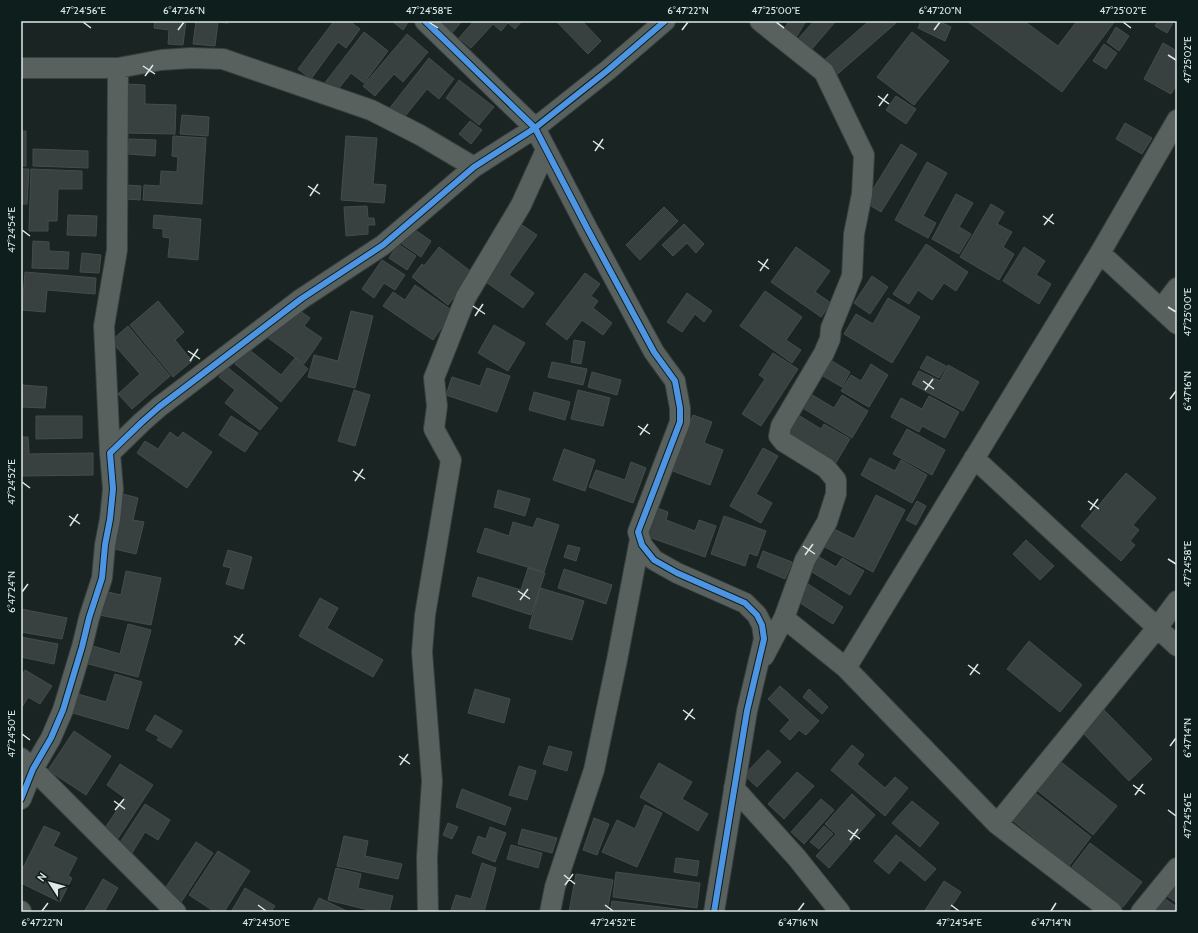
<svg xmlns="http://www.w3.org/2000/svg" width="1198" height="933" font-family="Cabin,sans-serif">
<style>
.building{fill:#394140;stroke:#454d4b}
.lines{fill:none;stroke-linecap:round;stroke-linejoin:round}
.minor-casing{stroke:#39403f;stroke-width:22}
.minor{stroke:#59615f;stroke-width:20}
.cycleway-casing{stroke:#0d1e1c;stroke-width:8}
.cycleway{stroke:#4d94e3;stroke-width:6}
.ticks{fill:none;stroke:#dee9e7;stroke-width:1.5}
.neatline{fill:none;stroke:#dee9e7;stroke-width:1.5}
.ticks-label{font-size:10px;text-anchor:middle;fill:#dee9e7}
</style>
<rect width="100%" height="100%" fill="#1a2422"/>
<path class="building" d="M155,21H186L183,45L168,44L169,30L154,28Z
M196,21H228V23L218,22L215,46L193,44Z
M334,21H349L360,29L346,48L338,42L311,79L298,69Z
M392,21H409L403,30Z
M438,21H462L452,33Z
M474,21H522L515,29L508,23L501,31L493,24L471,48L459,38Z
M556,21H582L601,41L588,54Z
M789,21H806L797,36L785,28Z
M814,21H836L811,50L798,39Z
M869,21H894L896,23L833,78L821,63Z
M921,21H938L951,27L945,41L918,28Z
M967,21H1024L1058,46L1077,21H1115L1062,92Z
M1158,21H1174L1167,33L1155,26Z
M1116,27L1129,36L1119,51L1107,42Z
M364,32L388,51L364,83L351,73L335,93L324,84Z
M912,32L949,61L914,105L877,77Z
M407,34L428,52L403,82L394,74L375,96L363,86Z
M1163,43L1177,51V84L1171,94L1144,79Z
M1104,44L1117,53L1106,69L1093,61Z
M429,58L454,79L439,99L427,89L402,120L389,109Z
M459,80L494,107L479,125L446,98Z
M126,84L145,85V104L176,105L175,134L124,133Z
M896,96L916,109L906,124L886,110Z
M182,115L209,117L208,136L180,134Z
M470,121L482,130L471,144L459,134Z
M1125,123L1152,138L1142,154L1116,139Z
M21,131H26V166H21Z
M173,136L206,138L202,204L143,200L144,185L160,186L161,171L177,172L178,157L172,156Z
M346,136L377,138L373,184L386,185L384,203L341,200Z
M129,139L156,140L155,156L128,154Z
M901,144L917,154L881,212L865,202Z
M33,149L88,151V168L33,166Z
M927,162L947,173L923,216L936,223L928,238L895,220Z
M21,169H29L27,204H21Z
M31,169L82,171V189H58L57,221H48V231H29Z
M127,185L141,186L140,200L126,199Z
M956,194L973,203L959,227L971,234L959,254L932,239Z
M991,204L1004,212L997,224L1012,232L1003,247L1014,254L999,280L960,257Z
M367,206L368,218H374L375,225H368V234L346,236L344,207Z
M664,207L678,221L640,260L626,245Z
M68,215L97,216L96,236L67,235Z
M154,215L201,219L198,260L168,257L170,238L163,237V229L153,228Z
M684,224L704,244L696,253L687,243L673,256L662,245Z
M522,225L537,235L509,275L534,293L523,308L483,280Z
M412,228L431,241L421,257L402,244Z
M33,241L49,242V251L69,252L68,269L32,268Z
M398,244L416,256L407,270L389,258Z
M926,244L968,272L956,291L944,283L932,300L918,290L909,304L893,294Z
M439,247L473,273L448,305L412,277L422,264L424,266Z
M796,247L830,271L815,292L831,303L821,317L771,282Z
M1024,247L1045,261L1036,275L1051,284L1039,304L1003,281Z
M82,253L101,255L99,273L80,272Z
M382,260L405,275L395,290L384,283L374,298L362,289Z
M25,272L96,278L95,294L47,290L45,312L22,310Z
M585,273L600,284L591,296L598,301L593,308L612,323L603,335L582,320L567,340L546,324Z
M872,276L888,287L870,314L854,303Z
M415,285L453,311L433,340L383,306L393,292L405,300Z
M765,291L802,317L786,340L801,350L792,363L740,326Z
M687,293L712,311L704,322L695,314L682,332L667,322Z
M888,298L920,317L892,363L844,334L856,314L873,324Z
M158,301L184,332L175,340L192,361L173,377L130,325Z
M286,311L296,317L300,311L310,318L304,326L322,338L304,364L267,337Z
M351,311L373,316L355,388L308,377L314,355L338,361Z
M494,325L525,343L508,371L478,353Z
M128,326L170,376L132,409L118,394L140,374L111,341Z
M574,340L585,342L581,364L571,362Z
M247,348L281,375L295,358L308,369L281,402L235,364Z
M773,353L798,369L761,426L742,414L765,379L759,375Z
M927,356L946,366L939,378L920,368Z
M832,361L850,372L842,387L823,376Z
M552,362L587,369L583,385L548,377Z
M871,364L888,375L869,407L841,391L851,375L861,381Z
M948,365L979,382L963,411L912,384L919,371L940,381Z
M227,367L278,408L260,430L225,403L235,390L219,377Z
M487,368L510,376L497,412L446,395L452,377L480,386Z
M592,372L621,380L617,395L588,387Z
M22,385L47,387L45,408L21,407Z
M354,390L370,395L355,446L338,441Z
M578,390L610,398L603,426L571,419Z
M804,390L834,408L842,395L868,411L852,438L796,404Z
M534,392L570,402L565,420L529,410Z
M929,396L959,412L945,438L922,426L919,432L891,417L901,398L922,409Z
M795,413L821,429L824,424L850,439L834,466L781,436Z
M693,415L712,422L704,443L723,450L710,485L673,471Z
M36,416H82V438L36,439Z
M231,416L258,433L245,452L219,435Z
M907,429L945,450L932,475L893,454Z
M170,432L178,438L183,432L212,452L187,488L137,453L145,441L158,449Z
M21,437H28L29,454L93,453V475L21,476Z
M763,448L778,456L756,494L772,503L761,523L730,506Z
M564,449L595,460L585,491L553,480Z
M870,458L895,471L901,460L927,475L912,503L861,475Z
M631,462L646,468L633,503L589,487L596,470L625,480Z
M1126,473L1156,498L1133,525L1139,530L1130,541L1135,545L1121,561L1081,526Z
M498,490L530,499L525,516L494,507Z
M119,493L138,498L133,520L144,522L136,554L106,547Z
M876,495L905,510L873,572L823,546L832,528L854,539Z
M917,501L926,506L916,525L906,520Z
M657,508L668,512L666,520L695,531L699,520L716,526L705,557L646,536Z
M724,516L766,531L757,556L749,553L745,566L711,554Z
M537,518L559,525L544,572L477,552L485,528L509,536L513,522L533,528Z
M1026,540L1054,566L1040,580L1013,554Z
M568,545L580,548L576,561L564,557Z
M228,550L252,557L243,589L226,584L231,568L223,566Z
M763,551L792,562L785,579L757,567Z
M816,555L836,567L842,558L864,571L850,595L807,569Z
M528,568L545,573L531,615L472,596L478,577L521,590Z
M564,569L612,585L606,604L558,588Z
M126,571L161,578L151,625L94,614L99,590L121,595Z
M808,584L843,607L833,624L797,601Z
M540,588L584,601L572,640L529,628Z
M320,598L338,608L327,628L383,660L373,677L299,636Z
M21,609L67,618L62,639L21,632Z
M128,624L151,630L138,677L81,662L86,644L120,654Z
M21,637L58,644L54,664L21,657Z
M1029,641L1082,685L1060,712L1007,669Z
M25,670L52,686L40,704L28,697L21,709V676Z
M115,674L142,682L128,729L73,713L78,694L106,702Z
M780,686L819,721L806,735L799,730L790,740L780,731L790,720L768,699Z
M475,689L510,699L504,723L468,713Z
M809,689L828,707L822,714L803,697Z
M1103,709L1152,759L1129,781L1081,731Z
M155,715L182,731L171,748L157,740L159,737L146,730Z
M74,731L111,756L86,795L48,770Z
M852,745L864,755L857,764L885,788L895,777L908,788L885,816L831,770Z
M549,746L572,752L567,771L543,764Z
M768,750L781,762L757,787L744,775Z
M1061,762L1117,806L1093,835L1038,791Z
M659,763L692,782L682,799L708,814L698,831L640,797Z
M120,764L153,785L115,843L101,834L125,798L107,785Z
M519,766L536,771L527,800L509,795Z
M797,772L814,786L784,819L768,804Z
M462,789L511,808L505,825L456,807Z
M1034,792L1091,837L1069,866L1012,820Z
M852,794L875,815L829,868L816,856L836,834L825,824Z
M821,799L834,810L804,844L791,832Z
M912,801L939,823L920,847L892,823Z
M145,804L170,820L158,840L145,832L132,853L119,844Z
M645,805L662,813L637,867L602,852L617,820L635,829Z
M594,818L609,824L597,855L583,850Z
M448,823L458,827L452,839L443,835Z
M44,826L60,833L53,846L77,858L68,876L72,878L60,902L21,883V872Z
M824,826L833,834L819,849L810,842Z
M490,827L506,833L495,862L472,853L478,836L486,839Z
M522,829L557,838L552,853L518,844Z
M896,835L936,869L925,881L900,860L889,874L874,861Z
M344,836L368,841L365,856L402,864L398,879L337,866Z
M196,842L213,853L180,904L162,893Z
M1090,843L1142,882L1123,907L1071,868Z
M511,845L542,853L538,868L507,859Z
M218,851L250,871L224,912H215L189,895Z
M676,858L699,861L697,876L674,872Z
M482,863L496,868L484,912H460L451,910L456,895L471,899Z
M336,868L361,874L358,888L393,896L389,912H377L328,900Z
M616,872L700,883L697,908L613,897Z
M576,874L613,880L607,912H569Z
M103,879L118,888L104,912H84Z
M1177,879V903L1164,894Z
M944,881L961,892L948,912H924Z
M245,888L275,906L271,912H231Z
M1161,896L1177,907V912H1150Z
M319,898L349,912H312Z
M612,901L693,911V912H610Z"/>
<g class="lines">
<defs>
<path id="minor" d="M425,21L535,128L587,228L654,352L675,381L680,408V422L638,532L642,545L654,560L677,573L745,603L757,615L762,625L764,639L747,711L714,912
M760,21L824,72L864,155L862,194L854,234L852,276L831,328L830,339L824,353L781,426L779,436L784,442L826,468L836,480V494L827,522L805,560L784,618L764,656
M21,68H118L161,60L191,58L223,59L371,110L420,135L474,167
M1100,253L1177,324
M1161,309L1177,288
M110,453L104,326L117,250L118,68
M974,458L1177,646
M784,618L846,668L997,824L1112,912
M846,668L1100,253L1177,120
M21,758L33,769L176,912
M734,788L797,858L840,912
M21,799L33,769L51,738L63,710L82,647L89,618L102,578L105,545L110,519L113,489L110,453L142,422L159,407L301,299L383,245L474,167L535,128L608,70L665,21
M997,824L1157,628L1177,601
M21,911V912
M428,912L427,857L432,781L422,652L425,615L451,460L434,429L437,406L434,378L466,297L521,205L546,150
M550,912L555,887L594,770L617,660L640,539
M1141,912L1177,868"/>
</defs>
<use href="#minor" class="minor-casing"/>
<use href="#minor" class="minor"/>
<defs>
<path id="cycleway" d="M425,21L535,128L587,228L654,352L675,381L680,408V422L638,532L642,545L654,560L677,573L745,603L757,615L762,625L764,639L747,711L714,912
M21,799L33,769L51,738L63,710L82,647L89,618L102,578L105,545L110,519L113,489L110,453L142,422L159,407L301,299L383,245L474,167L535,128L608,70L665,21"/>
</defs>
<use href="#cycleway" class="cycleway-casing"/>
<use href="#cycleway" class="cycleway"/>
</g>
<path class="ticks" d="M83,22L91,28M429,22L438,28M776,22L784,28M1123,22L1131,28M178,30L184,22M682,30L688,22M934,30L940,22M1168,55L1176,60M143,66L155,74M145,76L153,65M878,96L889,104M879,106L888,94M593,141L604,149M595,151L603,139M308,186L320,194M310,196L318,184M1043,216L1054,224M1044,225L1053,214M22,230L30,236M758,261L769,269M760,271L768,259M473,306L485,314M1168,307L1176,312M475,316L483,304M188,351L200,359M190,361L198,349M923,381L934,389M925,390L933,379M1170,399L1176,391M638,426L650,434M640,435L648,424M353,471L365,479M355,481L363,469M22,482L30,488M1088,501L1099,509M1090,510L1098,499M69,516L80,524M70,526L78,514M803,546L815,554M805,555L813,544M1168,559L1176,564M518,591L530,599M22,592L28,584M520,600L528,589M234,636L245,644M235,645L243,634M968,665L980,674M970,675L978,664M683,710L695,719M685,720L693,709M22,734L30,740M1170,746L1176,738M399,756L410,764M400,765L408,754M1133,785L1145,794M1135,795L1143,784M114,801L125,809M115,810L124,799M1168,810L1176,816M848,830L860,839M850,840L858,829M564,875L575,884M565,885L573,874M258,905L266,911M605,905L613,911M951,905L959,911M42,911L48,903M798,911L804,903M1051,911L1056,903"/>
<rect width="1198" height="933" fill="none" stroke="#0d1e1c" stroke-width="44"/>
<g transform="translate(50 883) rotate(306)" stroke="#0d1e1c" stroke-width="3" paint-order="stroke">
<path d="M0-3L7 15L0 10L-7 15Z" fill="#dee9e7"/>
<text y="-6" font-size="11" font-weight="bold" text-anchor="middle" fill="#dee9e7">N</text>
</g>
<rect x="22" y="22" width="1154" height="889" class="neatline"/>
<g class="ticks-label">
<text x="83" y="14">47°24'56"E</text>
<text x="184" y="14">6°47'26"N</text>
<text x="429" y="14">47°24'58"E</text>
<text x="688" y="14">6°47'22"N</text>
<text x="776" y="14">47°25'00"E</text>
<text x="940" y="14">6°47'20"N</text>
<text x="1123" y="14">47°25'02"E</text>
<text transform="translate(1187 60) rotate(-90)" y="4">47°25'02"E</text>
<text transform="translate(11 230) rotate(-90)" y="4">47°24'54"E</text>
<text transform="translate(1187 312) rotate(-90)" y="4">47°25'00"E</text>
<text transform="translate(1187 391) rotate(-90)" y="4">6°47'16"N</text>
<text transform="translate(11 482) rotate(-90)" y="4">47°24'52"E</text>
<text transform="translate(1187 564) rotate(-90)" y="4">47°24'58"E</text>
<text transform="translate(11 592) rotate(-90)" y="4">6°47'24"N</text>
<text transform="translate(11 734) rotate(-90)" y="4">47°24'50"E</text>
<text transform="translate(1187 738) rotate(-90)" y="4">6°47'14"N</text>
<text transform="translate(1187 816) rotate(-90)" y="4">47°24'56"E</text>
<text x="42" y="926">6°47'22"N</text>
<text x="266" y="926">47°24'50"E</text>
<text x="613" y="926">47°24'52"E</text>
<text x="798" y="926">6°47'16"N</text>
<text x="959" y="926">47°24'54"E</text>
<text x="1051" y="926">6°47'14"N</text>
</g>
</svg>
